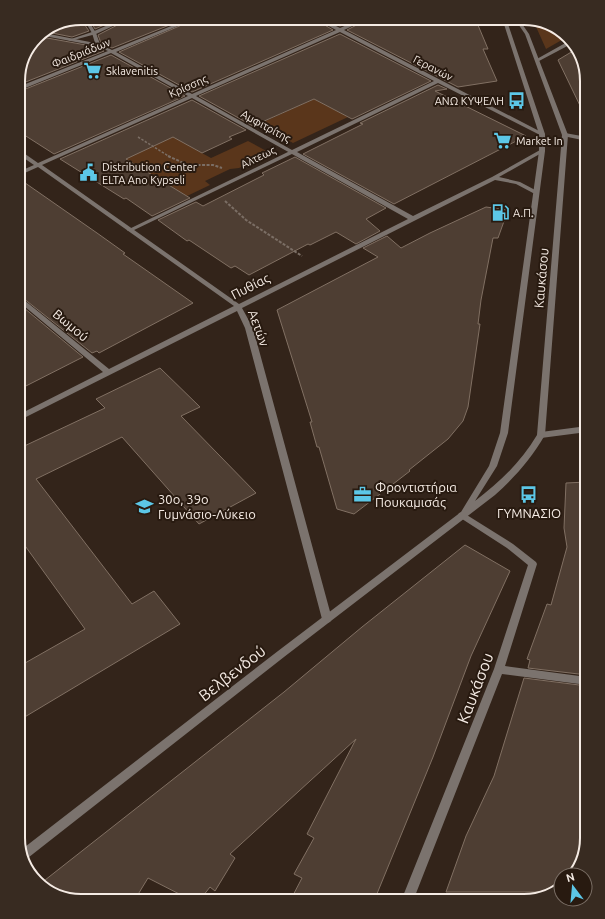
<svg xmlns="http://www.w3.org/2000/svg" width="605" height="919" font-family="Ubuntu,sans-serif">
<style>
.green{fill:#5a361b}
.building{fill:#4e3e33;stroke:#817063}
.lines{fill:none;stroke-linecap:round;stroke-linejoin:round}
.path-far1{stroke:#7b6e65;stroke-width:1.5;stroke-dasharray:2.5 1.5;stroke-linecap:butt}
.path{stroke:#7b6e65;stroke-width:2;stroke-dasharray:3 1.5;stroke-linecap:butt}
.pedestrian{fill:#7b736e;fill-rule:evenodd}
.minor{fill:#7b736e;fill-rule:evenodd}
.tertiary{fill:#7b736e;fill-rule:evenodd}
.labels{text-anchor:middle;stroke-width:4;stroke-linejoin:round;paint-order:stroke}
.far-street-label{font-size:11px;fill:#f5ebe4;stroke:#281a10}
.far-poi-label{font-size:11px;fill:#f5ebe4;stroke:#281a10;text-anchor:start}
.street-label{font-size:13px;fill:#f5ebe4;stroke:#281a10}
.poi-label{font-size:13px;fill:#f5ebe4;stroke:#281a10;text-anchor:start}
.near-street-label{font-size:16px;fill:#f5ebe4;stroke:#281a10}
.rim{fill:none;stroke:#f5ebe4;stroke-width:2}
</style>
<rect width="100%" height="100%" fill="#33241a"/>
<path class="green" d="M533,20L559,28L567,37L546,49Z
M314,99L348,117L293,143L259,124Z
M174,133L189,146L211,158L248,141L270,153L239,168L230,169L205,181L210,185L187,196L147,172L142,173L122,161Z"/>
<path class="building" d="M80,18L89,31L72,37L47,32Z
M89,18H120L95,29Z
M131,18H187L112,48L101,43L98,35Z
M198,18H313L333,30L192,92L119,52Z
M323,18H359L340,26Z
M370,18H475L488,49H483L497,81L458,87L347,30Z
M340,34L431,81L352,119L314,99L253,126L199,96Z
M36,36L97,47L104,51L18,85V77Z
M578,48L587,80V115L585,116L558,60Z
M111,55L185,96L54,154L18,131V92Z
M438,85L447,89L435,91L526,136L394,204L303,154L363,124L360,123Z
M192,100L246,130L229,137L232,139L202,153L173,137L126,159L190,198L152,216L126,198L124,199L60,159Z
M295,157L386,208L366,219L380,231L356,244L336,232L310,245L308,244L249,275L235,266L231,268L189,240L187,241L158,220L196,202L203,206L264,175L262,173Z
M18,178L97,233L125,253L123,254L193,303L99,353L97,351L92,353L18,294Z
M486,207L508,210L498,238H493L481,300L478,324H480L468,407L463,421L448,439L409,470L410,471L354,514L337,509L319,447H317L310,422H312L277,310L378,257L363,248L387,236L401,248L430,233Z
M18,303L83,357L18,390Z
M160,368L200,407L181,416L256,493L199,524L122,437L36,479L132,604L154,591L180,624L18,721V667L85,629L18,536V449L105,408L96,399Z
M587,482V675L528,668L530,660L527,659L547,604L551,605L567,547L564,528L566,483Z
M465,545L510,571L471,656L433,757L374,901H290L302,878L294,874L314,838L307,834L356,739L230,854L235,858L215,891L210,887L199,901H193L148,878L134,901H77L49,893L40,884L284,692L362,627Z
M524,678L587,686V839L579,870L573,875H561V887L556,892H446L466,836L494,776Z"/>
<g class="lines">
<path class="path-far1" d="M138,137L170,157"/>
<path class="path" d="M168,156L188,165H213L222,168
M225,201L246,220L302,256"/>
<path class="pedestrian" d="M124,18H130L96,34L70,41L68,40L92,32Z
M292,150L294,151V153L132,231H128L127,230Z"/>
<path class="minor" d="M83,18H87L96,33L100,44L112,50L191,18H197L116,52L192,94L336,30L314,18H320L340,28L363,18H369L344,30L545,134L540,135L438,83L297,152L413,216L492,177L540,150L545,151L499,177L520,182L537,191V193H533L516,184L495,180L242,308L253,328L332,619L330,622L327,623L324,622L322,619L245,328L237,311L18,421V415L103,372L18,301V295L109,369L234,306L38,167L18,176V172L34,165L18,154V149L38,163L188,96L111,53L18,91V87L108,51L97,46L39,35L44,33L95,43L92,33ZM340,32L434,81L292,150L196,96ZM192,98L408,219L239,304L42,165Z
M569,41L573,43L539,61L535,60Z
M565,133L587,137V141L563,136L562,135Z
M587,426V432L541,438L537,435L541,432Z
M462,512L513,544L536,562L537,564L505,666L587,677V685L502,674L413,901H401L494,669L528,565L507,548L459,517L458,515L459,513Z"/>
<path class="tertiary" d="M502,18H506L545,134V151L508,433L497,466L475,501C500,482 521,462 537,435L562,135L525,34L514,18H518L529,34L568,135L545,435C531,459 515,477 495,495L284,657L24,861L21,850L278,651L461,512L489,466L500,433L539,151V134Z"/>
</g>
<defs>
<symbol id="supermarket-bare" viewBox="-9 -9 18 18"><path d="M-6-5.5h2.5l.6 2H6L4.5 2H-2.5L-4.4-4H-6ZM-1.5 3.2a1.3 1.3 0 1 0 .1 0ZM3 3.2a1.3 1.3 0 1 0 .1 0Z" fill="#5cc7e7" stroke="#281a10" stroke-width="2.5" paint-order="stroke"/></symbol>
<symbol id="bus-bare" viewBox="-9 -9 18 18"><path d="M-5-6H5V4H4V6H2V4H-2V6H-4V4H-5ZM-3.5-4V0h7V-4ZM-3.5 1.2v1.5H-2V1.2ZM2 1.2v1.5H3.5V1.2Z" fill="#5cc7e7" stroke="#281a10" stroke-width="2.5" paint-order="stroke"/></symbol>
<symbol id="civic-bare" viewBox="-9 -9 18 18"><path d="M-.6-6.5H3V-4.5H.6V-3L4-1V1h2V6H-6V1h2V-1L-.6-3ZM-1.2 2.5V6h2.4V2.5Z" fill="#5cc7e7" stroke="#281a10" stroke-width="2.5" paint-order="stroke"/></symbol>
<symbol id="fuel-bare" viewBox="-9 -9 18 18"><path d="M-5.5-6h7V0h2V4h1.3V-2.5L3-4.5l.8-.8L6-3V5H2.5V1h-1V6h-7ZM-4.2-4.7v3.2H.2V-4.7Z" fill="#5cc7e7" stroke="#281a10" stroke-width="2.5" paint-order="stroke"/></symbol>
<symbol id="office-bare" viewBox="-9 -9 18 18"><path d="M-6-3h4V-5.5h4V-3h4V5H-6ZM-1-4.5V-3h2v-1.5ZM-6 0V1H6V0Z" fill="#5cc7e7" stroke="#281a10" stroke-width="2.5" paint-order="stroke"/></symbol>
<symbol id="school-bare" viewBox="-9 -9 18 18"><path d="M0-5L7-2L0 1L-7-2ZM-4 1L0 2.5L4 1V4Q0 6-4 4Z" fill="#5cc7e7" stroke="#281a10" stroke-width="2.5" paint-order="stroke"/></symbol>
</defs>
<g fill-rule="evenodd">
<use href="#supermarket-bare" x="80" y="58" width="25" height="25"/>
<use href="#bus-bare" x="504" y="88" width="25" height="25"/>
<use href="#supermarket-bare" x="490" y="128" width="25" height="25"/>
<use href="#civic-bare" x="76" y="160" width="25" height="25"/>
<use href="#fuel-bare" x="488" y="200" width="25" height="25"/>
<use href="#office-bare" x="350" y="482" width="25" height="25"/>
<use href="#bus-bare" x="516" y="482" width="25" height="25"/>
<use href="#school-bare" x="132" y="494" width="25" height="25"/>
</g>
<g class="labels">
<g class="far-street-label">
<text transform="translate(81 53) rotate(-22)" y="4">Φαιδριάδων</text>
<text transform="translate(433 68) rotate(27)" y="4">Γερανών</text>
<text transform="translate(188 86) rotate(-24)" y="4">Κρίσσης</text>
<text transform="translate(266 126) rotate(29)" y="4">Αμφιτρίτης</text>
<text transform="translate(258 157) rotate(-26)" y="4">Αλτεως</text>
</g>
<g class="far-poi-label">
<text x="106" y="75">Sklavenitis</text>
<text x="504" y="105" text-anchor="end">ΑΝΩ ΚΥΨΕΛΗ</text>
<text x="516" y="145">Market In</text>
<text x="102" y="171">Distribution Center<tspan x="102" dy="13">ELTA Ano Kypseli</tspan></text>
<text x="513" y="217">Α.Π.</text>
</g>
<g class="street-label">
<text transform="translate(541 278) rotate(-85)" y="5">Καυκάσου</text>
<text transform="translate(250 286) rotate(-27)" y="5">Πυθίας</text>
<text transform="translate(71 325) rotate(40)" y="5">Βωμού</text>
<text transform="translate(259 328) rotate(70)" y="5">Αετών</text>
</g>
<g class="poi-label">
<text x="375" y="492">Φροντιστήρια<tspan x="375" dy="15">Πουκαμισάς</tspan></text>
<text x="158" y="504">30ο, 39ο<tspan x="158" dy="15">Γυμνάσιο-Λύκειο</tspan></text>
<text x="529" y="518" text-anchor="middle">ΓΥΜΝΑΣΙΟ</text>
</g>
<g class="near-street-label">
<text transform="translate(232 673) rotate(-38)" y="6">Βελβενδού</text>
<text transform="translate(475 688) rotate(-69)" y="6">Καυκάσου</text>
</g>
</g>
<path d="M0 0H605V919H0ZM81 25H524A56 56 0 0 1 580 81V838A56 56 0 0 1 524 894H81A56 56 0 0 1 25 838V81A56 56 0 0 1 81 25Z" fill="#382b21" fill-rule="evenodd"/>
<path class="rim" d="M81 25H524A56 56 0 0 1 580 81V838A56 56 0 0 1 524 894H81A56 56 0 0 1 25 838V81A56 56 0 0 1 81 25Z"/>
<g transform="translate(573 887) rotate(344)"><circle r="19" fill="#281a10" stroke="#7a6e65"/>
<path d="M0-3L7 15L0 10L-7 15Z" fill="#5cc7e7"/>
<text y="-6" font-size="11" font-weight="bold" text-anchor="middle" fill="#f5ebe4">N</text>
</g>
</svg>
